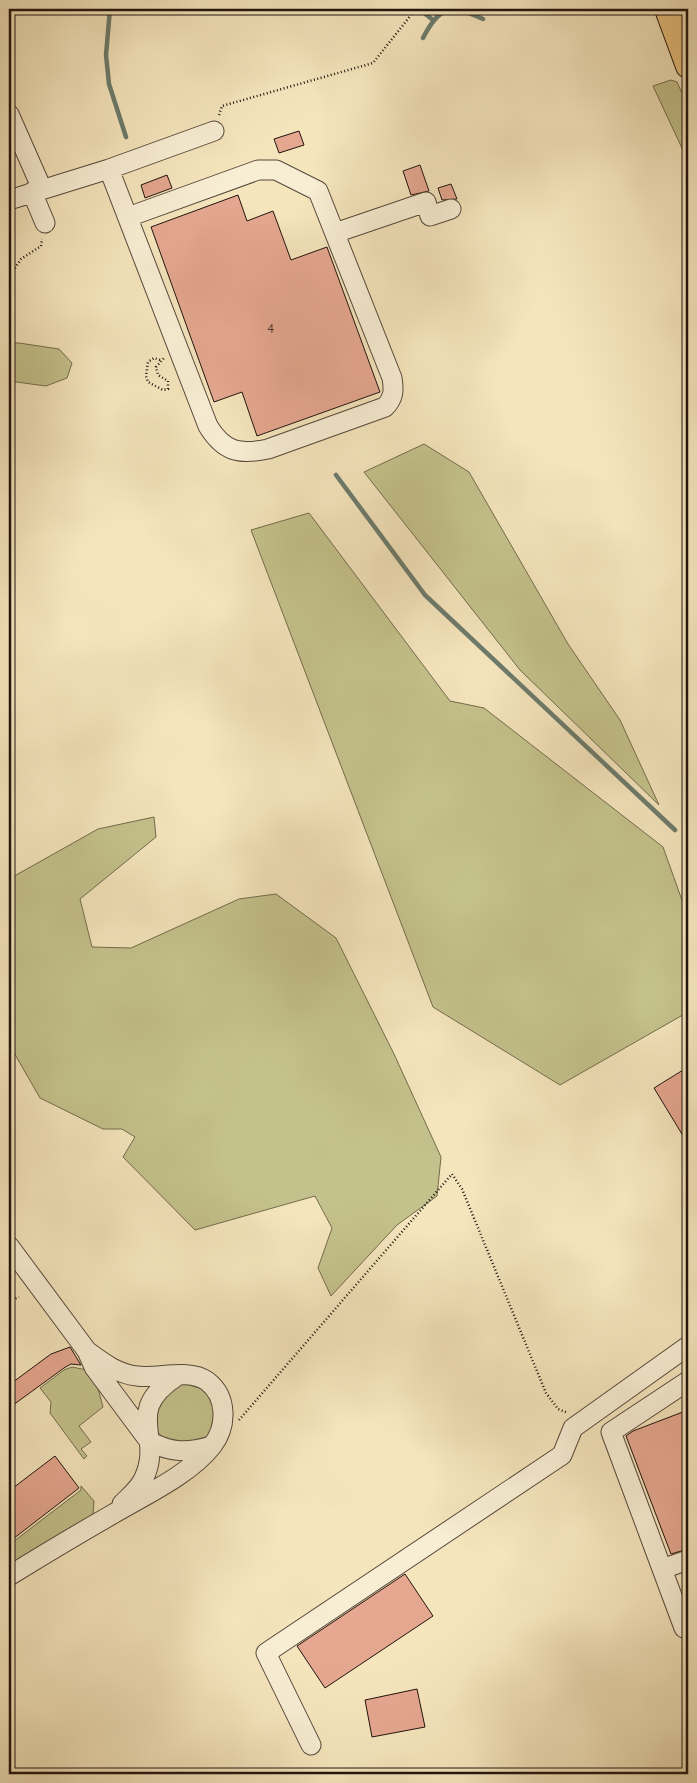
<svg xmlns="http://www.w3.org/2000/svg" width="697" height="1783" font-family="Alegreya,serif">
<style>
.green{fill:#c4c28c;stroke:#726b4d}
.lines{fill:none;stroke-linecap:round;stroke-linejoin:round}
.stream{stroke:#6c7b6c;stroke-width:4.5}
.building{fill:#e5a790;stroke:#21140e}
.minor-casing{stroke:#56483a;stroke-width:21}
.major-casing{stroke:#21140e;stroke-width:26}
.path{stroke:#21140e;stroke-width:2.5;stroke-dasharray:1 2.5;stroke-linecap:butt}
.minor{stroke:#f8eed4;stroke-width:19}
.major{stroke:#eac27e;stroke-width:24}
.labels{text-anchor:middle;stroke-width:4;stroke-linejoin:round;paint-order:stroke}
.number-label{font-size:15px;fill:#52392e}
</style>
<rect width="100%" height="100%" fill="#f5e5bd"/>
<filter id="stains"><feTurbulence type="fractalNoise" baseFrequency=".004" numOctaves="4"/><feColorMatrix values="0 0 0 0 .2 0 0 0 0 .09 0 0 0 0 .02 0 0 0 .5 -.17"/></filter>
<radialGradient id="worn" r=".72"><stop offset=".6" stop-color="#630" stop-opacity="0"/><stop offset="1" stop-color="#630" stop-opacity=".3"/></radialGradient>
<path class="green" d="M671,80L677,82L688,106V161L653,86Z
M9,343H19L59,349L72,363L67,378L46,386L9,381Z
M424,444L469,472L568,644L620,720L659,805L520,670L364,472Z
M309,513L450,701L484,708L663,847L688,917V1012L560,1085L433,1007L251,530Z
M154,817L156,837L80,899L92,947L131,948L239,899L276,894L336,938L394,1054L441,1157L437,1196L397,1225L331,1296L318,1268L332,1228L315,1196L195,1230L123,1157L135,1137L122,1129H103L40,1098L9,1044V879L98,829Z
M72,1367L87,1370L97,1385L103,1407L79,1426L91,1442L81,1449L87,1456L84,1459L50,1413L51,1402L40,1388L64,1370Z
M183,1383L203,1389L210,1397L216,1417L209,1436L191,1447C153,1436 155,1438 157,1399Z
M81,1486L94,1501L93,1515L18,1561L9,1559V1545L81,1490Z"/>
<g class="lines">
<path class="stream" d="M110,9L106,55L109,84L126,137
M419,9L433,20
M423,38C440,5 451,4 483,19
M336,475L425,595L675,830"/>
</g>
<path class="building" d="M299,131L304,145L279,153L274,139Z
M420,165L429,191L411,195L403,171Z
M167,175L172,188L145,198L141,185Z
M451,184L457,199L442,200L438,188Z
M238,195L247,221L273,211L291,260L327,247L380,392L257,436L242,392L214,402L151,227Z
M688,1067V1144L654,1088Z
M70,1347L81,1365L71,1364L64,1368L9,1408V1385L51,1354Z
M688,1410V1549L671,1554L626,1436L633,1431Z
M55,1456L79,1488L9,1542V1491Z
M405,1574L433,1616L325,1688L297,1646Z
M417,1689L425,1727L372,1737L365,1700Z"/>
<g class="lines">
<defs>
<path id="minor" d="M9,114L42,189
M109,169L208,426C224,452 239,455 268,449L385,407C394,398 394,390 392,378L318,191L276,170H258L128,217
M32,192L45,223
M9,200L109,169L214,131
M335,233L426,202L430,216L451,209
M9,1246L87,1351L94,1367L149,1441C171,1453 188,1453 211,1446
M688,1381L611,1432L684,1628L688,1627
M122,1504C130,1496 140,1488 144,1478C164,1435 122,1412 177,1376
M662,1569L688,1560
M9,1576C43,1555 78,1534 113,1514C145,1495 189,1475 212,1446C227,1427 228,1397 207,1381C189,1368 158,1379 137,1376C117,1374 102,1362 87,1351
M311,1745L266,1653L562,1455L573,1428L688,1346"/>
<path id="major" d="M667,9L688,66"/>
</defs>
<use href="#minor" class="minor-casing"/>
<use href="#major" class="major-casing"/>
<path class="path" d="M219,115L222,106L373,63L411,15
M9,277L21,259L41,246L42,239
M160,360L154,358L148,362L146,376L148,382L163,390L168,389V381L158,375L156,367L164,358
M9,1301L19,1297
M239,1420L452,1174L462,1189L546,1393L558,1409L568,1413"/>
<use href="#minor" class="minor"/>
<use href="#major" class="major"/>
</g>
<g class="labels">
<g class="number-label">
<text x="271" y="331">4</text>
</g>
</g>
<rect width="697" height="1783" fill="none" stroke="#f5e5bd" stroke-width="30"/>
<rect x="10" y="10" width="677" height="1763" fill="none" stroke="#21140e" stroke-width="2.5"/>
<rect x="15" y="15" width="667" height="1753" fill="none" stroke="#21140e"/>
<rect width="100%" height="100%" filter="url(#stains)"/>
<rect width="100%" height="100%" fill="url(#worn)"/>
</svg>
